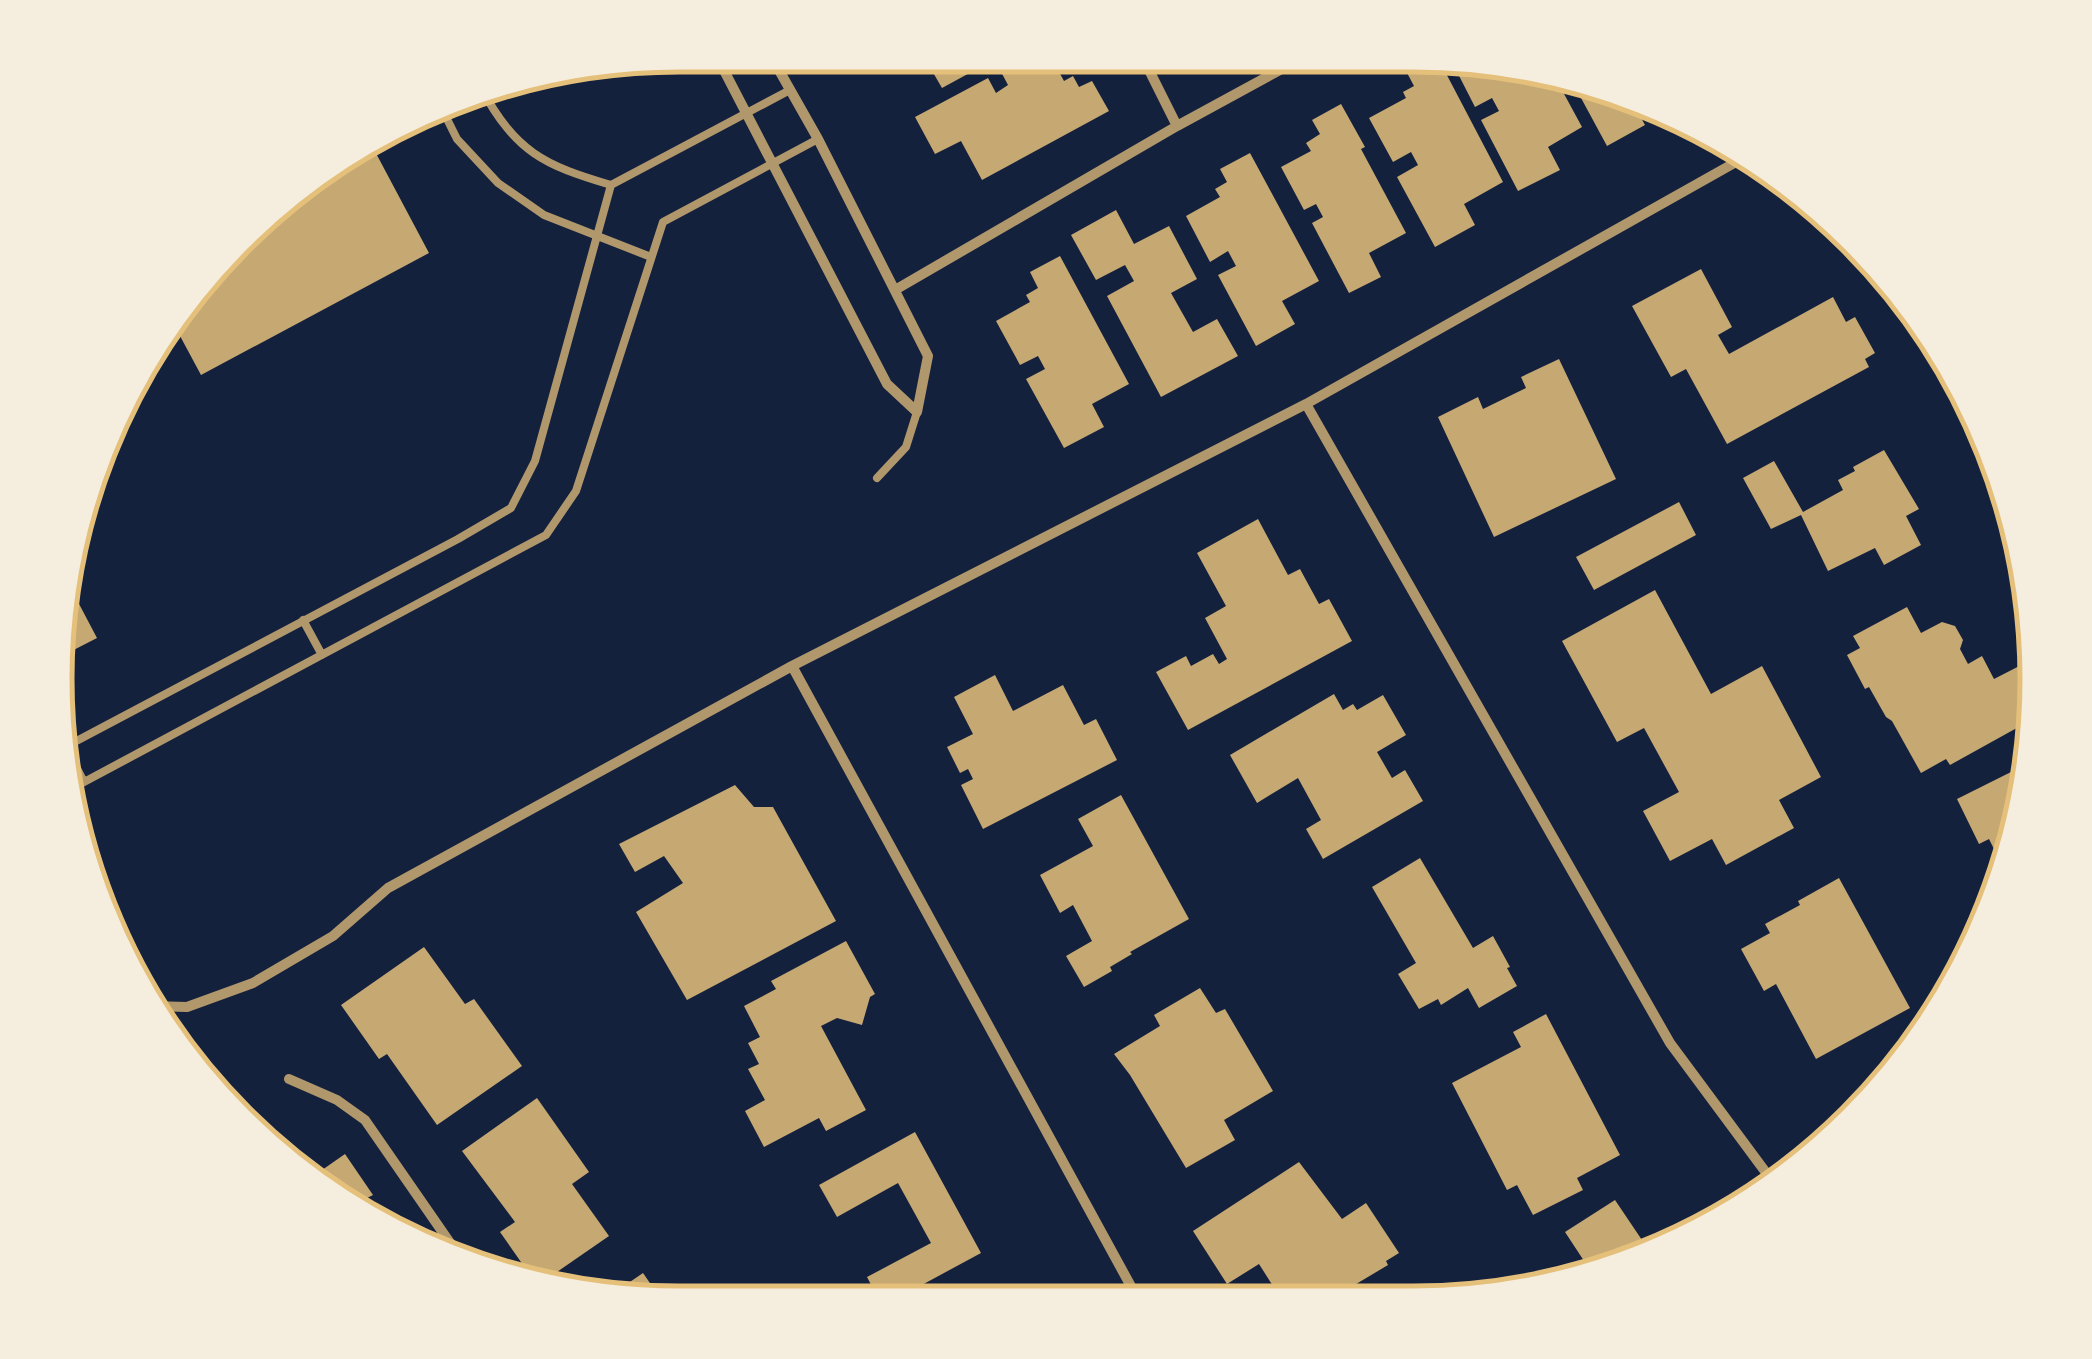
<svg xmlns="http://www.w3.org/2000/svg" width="2092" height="1359" font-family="Cabin,sans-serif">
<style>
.building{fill:#c6a872}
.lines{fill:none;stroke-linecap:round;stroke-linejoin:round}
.service{stroke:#b1986c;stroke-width:8}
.minor{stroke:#b1986c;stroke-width:10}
.rim{fill:none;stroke:#e5c07b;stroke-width:5}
</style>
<rect width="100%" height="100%" fill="#14213d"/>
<path class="building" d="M924,57H999L942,88Z
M1019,57H1051L1064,81L1073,76L1079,87L1092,81L1109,111L982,180L961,141L935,154L915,117L988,78L996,93L1008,85L999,68Z
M1422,60H1439L1503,182L1464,204L1475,225L1435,247L1397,177L1418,165L1411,152L1393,162L1369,118L1406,98L1403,92L1414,86L1405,69Z
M1455,60H1495L1556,79L1582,127L1548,147L1560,170L1518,191L1481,120L1499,111L1492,98L1475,107L1452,62Z
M1574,85L1633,103L1645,125L1607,146Z
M1341,104L1365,147L1361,149L1406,233L1369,253L1381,277L1349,293L1312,223L1323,217L1316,204L1304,210L1281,167L1311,151L1306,143L1320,134L1312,120Z
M370,142L429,253L201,375L172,321L184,300L332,161Z
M1250,153L1319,281L1282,301L1295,324L1256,346L1218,275L1236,266L1228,251L1210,262L1186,216L1220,197L1215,189L1227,182L1220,169Z
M1116,210L1134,244L1169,226L1197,279L1171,293L1193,332L1217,319L1238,356L1161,397L1107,296L1134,281L1125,265L1096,280L1071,235Z
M1060,256L1129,384L1092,404L1104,427L1064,448L1026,379L1045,369L1038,356L1020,365L996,321L1030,302L1026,295L1038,288L1030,272Z
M1701,269L1732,327L1718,335L1729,354L1833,297L1846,322L1855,317L1875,353L1865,359L1869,367L1727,444L1686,369L1671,377L1632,306Z
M1559,359L1616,479L1494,537L1438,417L1478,397L1483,409L1526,388L1521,377Z
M1884,450L1919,509L1906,516L1921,545L1884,565L1875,548L1828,571L1801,515L1771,529L1743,478L1774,461L1803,512L1843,490L1838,480L1855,471L1853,467Z
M1679,502L1696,535L1594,590L1576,557Z
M1258,519L1288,575L1300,569L1319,604L1329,599L1352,641L1188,730L1156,672L1186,656L1191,666L1213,654L1219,664L1227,659L1205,618L1226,606L1197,553Z
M68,583L97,638L58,658L56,639Z
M1655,590L1711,694L1762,666L1821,777L1779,800L1794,828L1726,865L1712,839L1670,861L1643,811L1679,792L1644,728L1617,742L1562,641Z
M1907,607L1921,633L1942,622L1955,626L1963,640L1960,649L1968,664L1982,656L1994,679L2033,659L2024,724L1950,765L1946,759L1921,773L1892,721L1886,717L1869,687L1865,689L1847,655L1860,648L1853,636Z
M995,675L1013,711L1063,685L1084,725L1096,719L1117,760L983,829L961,785L973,779L968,769L960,773L947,747L973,734L954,697Z
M1334,694L1343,710L1353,704L1357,710L1383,695L1406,735L1377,752L1392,778L1405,770L1423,801L1323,859L1306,829L1321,820L1298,778L1257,803L1230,755Z
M2019,768L2005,871L1989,839L1979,844L1957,799Z
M735,785L754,807H773L836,921L687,1000L636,912L683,883L664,856L635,872L619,844Z
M1121,795L1189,919L1130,952L1132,954L1110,967L1112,971L1084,987L1066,956L1092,941L1073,905L1060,913L1040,875L1093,846L1078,819Z
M1420,858L1473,948L1493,936L1510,967L1507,968L1517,986L1479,1008L1468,988L1441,1005L1438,999L1419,1009L1398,974L1416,963L1372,887Z
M1839,878L1910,1008L1816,1059L1776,984L1764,991L1741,949L1770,933L1765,924L1800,905L1798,901Z
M846,941L875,994L870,997L862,1025L837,1018L821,1026L866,1110L826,1131L819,1118L764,1147L745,1111L765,1100L748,1069L759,1064L748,1043L760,1037L744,1006L776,989L771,981Z
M424,947L465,1004L474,999L522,1066L437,1125L387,1054L379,1059L341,1005Z
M1200,988L1216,1013L1225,1009L1273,1091L1224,1120L1235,1140L1186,1168L1130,1075L1114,1054L1160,1026L1154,1015Z
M1546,1014L1620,1155L1577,1178L1583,1190L1533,1215L1517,1185L1507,1190L1452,1083L1521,1047L1513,1032Z
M1892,1075L1882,1091L1873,1098L1867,1088Z
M537,1098L589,1172L572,1184L609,1236L541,1283L535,1282L500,1232L515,1222L462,1151Z
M915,1132L981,1253L894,1300H879L867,1277L931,1243L898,1183L837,1217L819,1185Z
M345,1154L373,1195L367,1198L382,1220L312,1177Z
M1299,1162L1342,1219L1366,1203L1399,1253L1386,1261L1388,1265L1326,1302H1308L1298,1285L1280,1297L1259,1264L1227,1284L1193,1231Z
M1615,1200L1646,1246L1675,1227L1685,1240L1588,1267L1565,1232Z
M643,1273L661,1299H605Z
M1025,1285L1033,1301H997Z"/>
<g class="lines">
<path class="service" d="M481,88C516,152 543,165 611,185L790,90
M441,107L457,139L498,183L544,215L651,257
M877,478L906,447L917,412
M303,620L322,655
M67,746L458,539L511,508L535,461L611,185
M67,749L84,782
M71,789L546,535L576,491L663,222L818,139"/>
<path class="minor" d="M716,55L887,384L917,412
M771,56L818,139L928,356L917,412
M1143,58L1177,126
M895,290L1177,126L1300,59
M1306,404L1670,1043L1770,1178
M792,666L1139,1301
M151,1006L187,1007L253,983L333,936L388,888L792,666L1306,404L1745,157
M289,1079L337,1100L365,1120L464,1263"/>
</g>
<path d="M0 0H2092V1359H0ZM679 72H1413A607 607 0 0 1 2020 679V679A607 607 0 0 1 1413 1286H679A607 607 0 0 1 72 679V679A607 607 0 0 1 679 72Z" fill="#f5edde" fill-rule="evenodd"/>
<path class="rim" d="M679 72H1413A607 607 0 0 1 2020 679V679A607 607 0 0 1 1413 1286H679A607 607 0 0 1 72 679V679A607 607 0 0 1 679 72Z"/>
</svg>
